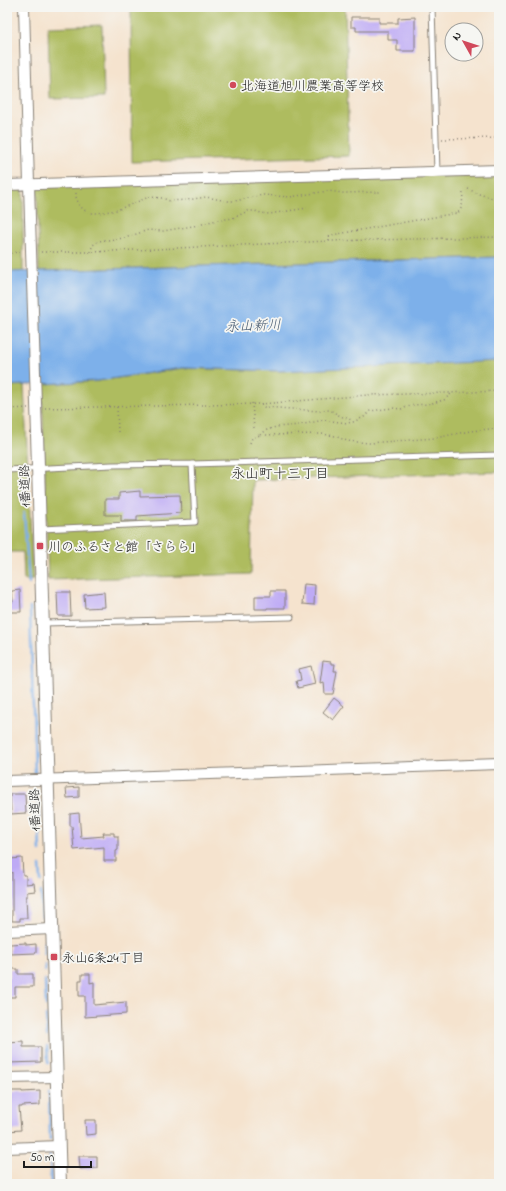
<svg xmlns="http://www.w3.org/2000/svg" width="506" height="1191" font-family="'Indie Flower','Klee One',sans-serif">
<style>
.green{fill:#aebc5e;stroke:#656c3d}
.water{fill:#7db0ea;stroke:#4c6683}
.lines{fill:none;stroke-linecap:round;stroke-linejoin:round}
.stream{stroke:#7db0ea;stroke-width:2.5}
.building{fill:#beaaf5}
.service-casing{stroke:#888075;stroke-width:7}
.minor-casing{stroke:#888075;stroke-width:12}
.tertiary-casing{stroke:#888075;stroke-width:14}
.path{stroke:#888075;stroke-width:1.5;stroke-dasharray:1 3;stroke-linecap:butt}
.service{stroke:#fff;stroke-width:5}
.minor{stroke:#fff;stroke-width:10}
.tertiary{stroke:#fff;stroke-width:12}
.minor-bridge-casing{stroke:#888075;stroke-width:12;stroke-linecap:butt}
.minor-bridge{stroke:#fff;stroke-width:10}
.poi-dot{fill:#d1495b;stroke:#f6f6f2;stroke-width:1.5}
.labels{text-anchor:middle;stroke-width:3.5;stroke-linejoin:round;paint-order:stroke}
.poi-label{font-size:13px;fill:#1c1c1c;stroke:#f6f6f2;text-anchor:start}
.street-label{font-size:13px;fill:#1c1c1c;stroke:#f6f6f2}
.water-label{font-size:14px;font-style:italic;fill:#43576e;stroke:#f6f6f2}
.neighbourhood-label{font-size:14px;fill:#1c1c1c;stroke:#f6f6f2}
</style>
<rect width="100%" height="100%" fill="#f6f6f2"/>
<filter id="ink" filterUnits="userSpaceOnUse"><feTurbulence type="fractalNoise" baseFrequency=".025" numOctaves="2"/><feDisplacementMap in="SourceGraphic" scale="8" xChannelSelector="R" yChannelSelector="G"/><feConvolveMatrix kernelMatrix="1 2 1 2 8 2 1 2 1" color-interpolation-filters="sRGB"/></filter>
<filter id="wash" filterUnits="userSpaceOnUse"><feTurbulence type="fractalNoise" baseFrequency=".012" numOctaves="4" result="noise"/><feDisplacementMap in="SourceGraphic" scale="16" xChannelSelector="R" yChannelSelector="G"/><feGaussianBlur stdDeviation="0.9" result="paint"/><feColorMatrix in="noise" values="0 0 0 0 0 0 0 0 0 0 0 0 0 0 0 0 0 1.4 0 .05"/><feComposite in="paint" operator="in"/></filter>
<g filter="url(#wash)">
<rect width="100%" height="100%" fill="#f5e3ce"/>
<path class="green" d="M131,7H345L349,156L132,162Z
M102,25L104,98L50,99L48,27Z
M499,174V257L39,271L37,184Z
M23,184V272H7V185Z
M481,361H499V472L253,480L251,574L48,580L42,384L98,381L182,368L280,371Z
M24,385L33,580H24L23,552H7V386Z"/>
<path class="water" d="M499,257V361L280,371L182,368L98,381L7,386V272Z"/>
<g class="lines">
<path class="stream" d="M24,490V495
M24,513L29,583
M30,608L35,773
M38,800L39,818
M39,828L40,851
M40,866L41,881
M41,892L42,917
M44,942V953
M45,964V971
M45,980L46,1006
M46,1016L47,1036
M47,1046L48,1063
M49,1091L50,1139
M50,1155L51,1184"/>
</g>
<g id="blocks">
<path class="building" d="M351,17H379V23H398V18L415,17V51H397V40H388V31H356V27H351Z
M140,491V496L180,495L181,513L137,516V521H121V515H105V499H119V493Z
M304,584L315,585L314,605L302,604Z
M20,590L21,612H7V603L13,602L12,591Z
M271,591H285V608H267V609H255V596H271Z
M57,592H70L71,616H58Z
M104,592L105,607L85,608L84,594Z
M323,661L331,662V664H335L334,671H337L333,694H325L324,682L320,683Z
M311,666L315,684L298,688L296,681L301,680L299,669Z
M334,698L344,706L333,720L323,712Z
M79,787V797L67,798L66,788Z
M10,794H25L26,813L11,814Z
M79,813L81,838L104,836L103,833H114V836H118V850L116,851V861H104V847L74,850L72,826H70V814Z
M22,858L23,875H26V884L34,883L35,891L27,892V897H26L27,918H20V921H12V872L10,873V859Z
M26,943V945L36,944V953L10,954V944Z
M10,969H18V974H33V987H15V997H7V977H10Z
M82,974H90V983L94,982V1005L126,1002V1014L85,1017V996H79V980H82Z
M23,1041V1047H41V1062L7,1063V1042Z
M9,1091H22V1092L40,1091V1105L22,1106V1107H19L21,1130L7,1131V1118H8Z
M85,1120H96V1134L86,1135Z
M79,1156H97V1168L80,1169Z"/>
</g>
</g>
<g filter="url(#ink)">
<use href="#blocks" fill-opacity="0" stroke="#888075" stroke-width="1"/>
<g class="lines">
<defs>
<path id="service" d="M432,7L437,172
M7,470L112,465L192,464L499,455
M41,529L195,522L192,464
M44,623L291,617"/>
<path id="minor" d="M24,7L30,219
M7,185L499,170
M7,781L499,764
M7,931L52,929
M7,1078L57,1077
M7,1148L59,1146"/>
<path id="tertiary" d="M37,434L60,1184"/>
</defs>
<use href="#service" class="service-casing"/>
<use href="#minor" class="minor-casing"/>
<use href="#tertiary" class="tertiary-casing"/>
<path class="path" d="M442,139L499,138
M468,189L479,194L499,200
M76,193V197L79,205L84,210L91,213H98L117,210L149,197L162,198L170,201L187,200L206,197L227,201H235L263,195L290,197L328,191L343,193L380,192
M329,241V237L332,235L457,213C464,209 462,199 463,192
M41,252H91L329,241L499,237
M91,252L92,246L98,241L125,238L148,230L163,231L199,225L212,221L233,218L248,211H255L261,213L269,214L307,208
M7,253L21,252
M252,403L254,428
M261,404L264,407L320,411C335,407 335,417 348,418L352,421
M117,407L118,432
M45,408L261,404L368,395L446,393L499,391
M7,409L28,408
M260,435L264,431L276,427L299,425L324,420L347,423L353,422L364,417L370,411L392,408L401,409L414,405L428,404L444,400L452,393
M250,443L252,438L260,435L322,434L335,436L347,441L369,443L435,438L470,431L499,428"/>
<use href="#service" class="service"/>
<use href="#minor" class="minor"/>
<use href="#tertiary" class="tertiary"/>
<defs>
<path id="minor-bridge" d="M30,219L37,434"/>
</defs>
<use href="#minor-bridge" class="minor-bridge-casing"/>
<use href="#minor-bridge" class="minor-bridge"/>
</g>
</g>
<g class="poi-dot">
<circle cx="233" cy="85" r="4"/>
<rect x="36" y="542" width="8" height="8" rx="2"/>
<rect x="50" y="953" width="8" height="8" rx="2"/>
</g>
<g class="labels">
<g class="poi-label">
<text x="241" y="90">北海道旭川農業高等学校</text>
<text x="48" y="551">川のふるさと館「さらら」</text>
<text x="62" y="962">永山6条24丁目</text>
</g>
<g class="street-label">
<text transform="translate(24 486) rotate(-92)" y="5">1番道路</text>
<text transform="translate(34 810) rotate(-92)" y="5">1番道路</text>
</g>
<g class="water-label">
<text transform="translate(253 325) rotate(-2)" y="5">永山新川</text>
</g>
<g class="neighbourhood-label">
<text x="280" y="478">永山町十三丁目</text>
</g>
</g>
<rect width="506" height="1191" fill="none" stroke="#f6f6f2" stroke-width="24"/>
<g transform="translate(464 42) rotate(309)"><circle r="19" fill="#f6f6f2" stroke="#9f9f9c"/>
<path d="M0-3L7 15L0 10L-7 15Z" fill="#d1495b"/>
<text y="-6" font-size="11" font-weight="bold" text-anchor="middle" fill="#1c1c1c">N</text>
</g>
<path d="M24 1161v6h67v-6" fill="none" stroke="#1c1c1c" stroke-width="2"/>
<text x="30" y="1161" font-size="12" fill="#1c1c1c" stroke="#f6f6f2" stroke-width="3" paint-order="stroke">50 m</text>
</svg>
